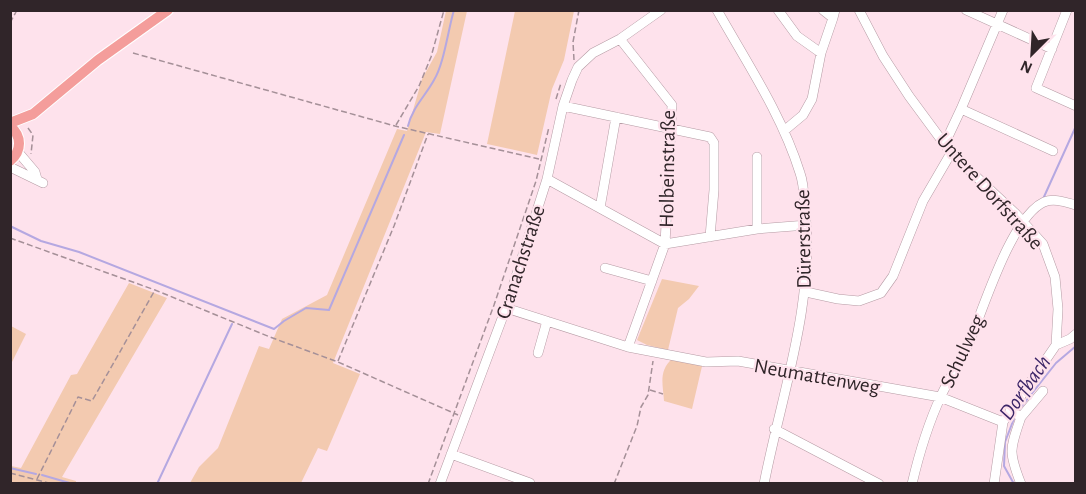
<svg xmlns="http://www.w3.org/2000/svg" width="1086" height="494" font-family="'Alegreya Sans',sans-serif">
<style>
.green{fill:#f3cab0}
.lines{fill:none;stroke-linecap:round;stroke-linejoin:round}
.stream{stroke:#b5a8e1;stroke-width:2}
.minor-casing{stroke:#b59ba4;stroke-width:10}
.major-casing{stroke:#fff;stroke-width:12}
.path{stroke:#a59098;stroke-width:1.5;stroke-dasharray:6 3;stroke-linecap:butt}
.minor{stroke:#fff;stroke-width:9}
.major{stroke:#f49d9b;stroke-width:10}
.labels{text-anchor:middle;stroke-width:4.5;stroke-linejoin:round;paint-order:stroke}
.street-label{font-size:21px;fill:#302529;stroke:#fee2ec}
.water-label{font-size:22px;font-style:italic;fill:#3c2668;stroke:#fee2ec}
</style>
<rect width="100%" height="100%" fill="#fee2ec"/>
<path class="green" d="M446,11H467L440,134L426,132L333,363L360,374L327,451L318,448L301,483H190L199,467L218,448L259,346L269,349L282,319L327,295L397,129L407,131L422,79L437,52Z
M515,11H574L564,60L552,89L537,155L487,144Z
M662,279L699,286L689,299L678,308L668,350L647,345L637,340Z
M129,283L167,298L62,477L76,481V483H11V466L21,468L71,375L77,374Z
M11,326L26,334L11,364Z
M673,358L703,362L692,409L664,401C663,384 658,371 673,358Z"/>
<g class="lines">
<path class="stream" d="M408,126C412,108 426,95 434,80C444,64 448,30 454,10
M1043,199L1076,126
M10,226L41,241L79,252L274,329L284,321L306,308L329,310L404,135
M1018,411L1056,363L1076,346
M10,468L36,474
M42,475L73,484
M157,484L232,324
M1014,484L1004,466L1005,442L1015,416"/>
<defs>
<path id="minor" d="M717,10C747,63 782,115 800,173C804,184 804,197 805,209C815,304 782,392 764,484
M778,10L797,36L821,53L812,99L803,115L785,130
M823,10L833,18L835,10
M859,10L883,56L909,96L951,153L1016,214L1043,244L1055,277L1058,309L1056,345L1003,422L994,484
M966,10L1052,49
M1067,10L1036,88L1076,106
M821,53L833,18
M563,106L710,137L714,143V190L710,237
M961,109L1053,151
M945,143L961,109L1003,10
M18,152L35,172L37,179
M757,157V229
M10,167L43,183
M547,179L665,244L757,229L807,225
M600,208L616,117
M605,268L652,281
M806,292L838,299L859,301L881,293L893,276L923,201L951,153
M506,308L628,347L665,244L672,105L620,39
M1056,345L1070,339L1076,334
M628,347L706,362L738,361L940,397L1003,422
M538,353L547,321
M1010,410L1021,417C1010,449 1008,451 1021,484
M1021,417L1043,391
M774,429L879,484
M451,454L530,483
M440,484L506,308L547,179L563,106L572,80L578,67L593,53L620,39L661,10
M912,484C919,454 928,424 941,396C949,378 961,361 969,343C983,310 1011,217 1044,202C1054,198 1065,202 1076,205"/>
<path id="major" d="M10,123L33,114L98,60L168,10
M10,126C22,136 22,151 10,161"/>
</defs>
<use href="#minor" class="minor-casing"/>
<use href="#major" class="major-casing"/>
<path class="path" d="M10,23L17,10
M133,53L395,126L539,159
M574,60L573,42L579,10
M556,99L561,83
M396,125L419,86L431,57L444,10
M28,128L33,135L31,154
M10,238L155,290L270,337L338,362L458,415
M338,361L394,226L428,134
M650,390L663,394
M10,473L53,484
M37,479L78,397L92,401L155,290
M428,484L494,305L536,181L549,127
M614,484L637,426L641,407L648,395L653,361"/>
<use href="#minor" class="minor"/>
<use href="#major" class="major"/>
</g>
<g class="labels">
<g class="street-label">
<text transform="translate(667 169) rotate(-89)" y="7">Holbeinstraße</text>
<text transform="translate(990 191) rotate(48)" y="7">Untere Dorfstraße</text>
<text transform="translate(803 239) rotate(-91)" y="7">Dürerstraße</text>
<text transform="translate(520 262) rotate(-72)" y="7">Cranachstraße</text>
<text transform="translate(962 351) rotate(-65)" y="7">Schulweg</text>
<text transform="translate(817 376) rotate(10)" y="7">Neumattenweg</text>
</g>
<g class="water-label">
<text transform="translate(1024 387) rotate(-55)" y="8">Dorfbach</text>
</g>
</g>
<rect width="1086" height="494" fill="none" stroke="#302529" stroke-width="24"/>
<g transform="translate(1032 54) rotate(204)" stroke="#fee2ec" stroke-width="4.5" paint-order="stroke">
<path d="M0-4.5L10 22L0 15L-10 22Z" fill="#302529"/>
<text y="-9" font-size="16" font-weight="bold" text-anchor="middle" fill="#302529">N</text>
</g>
</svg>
